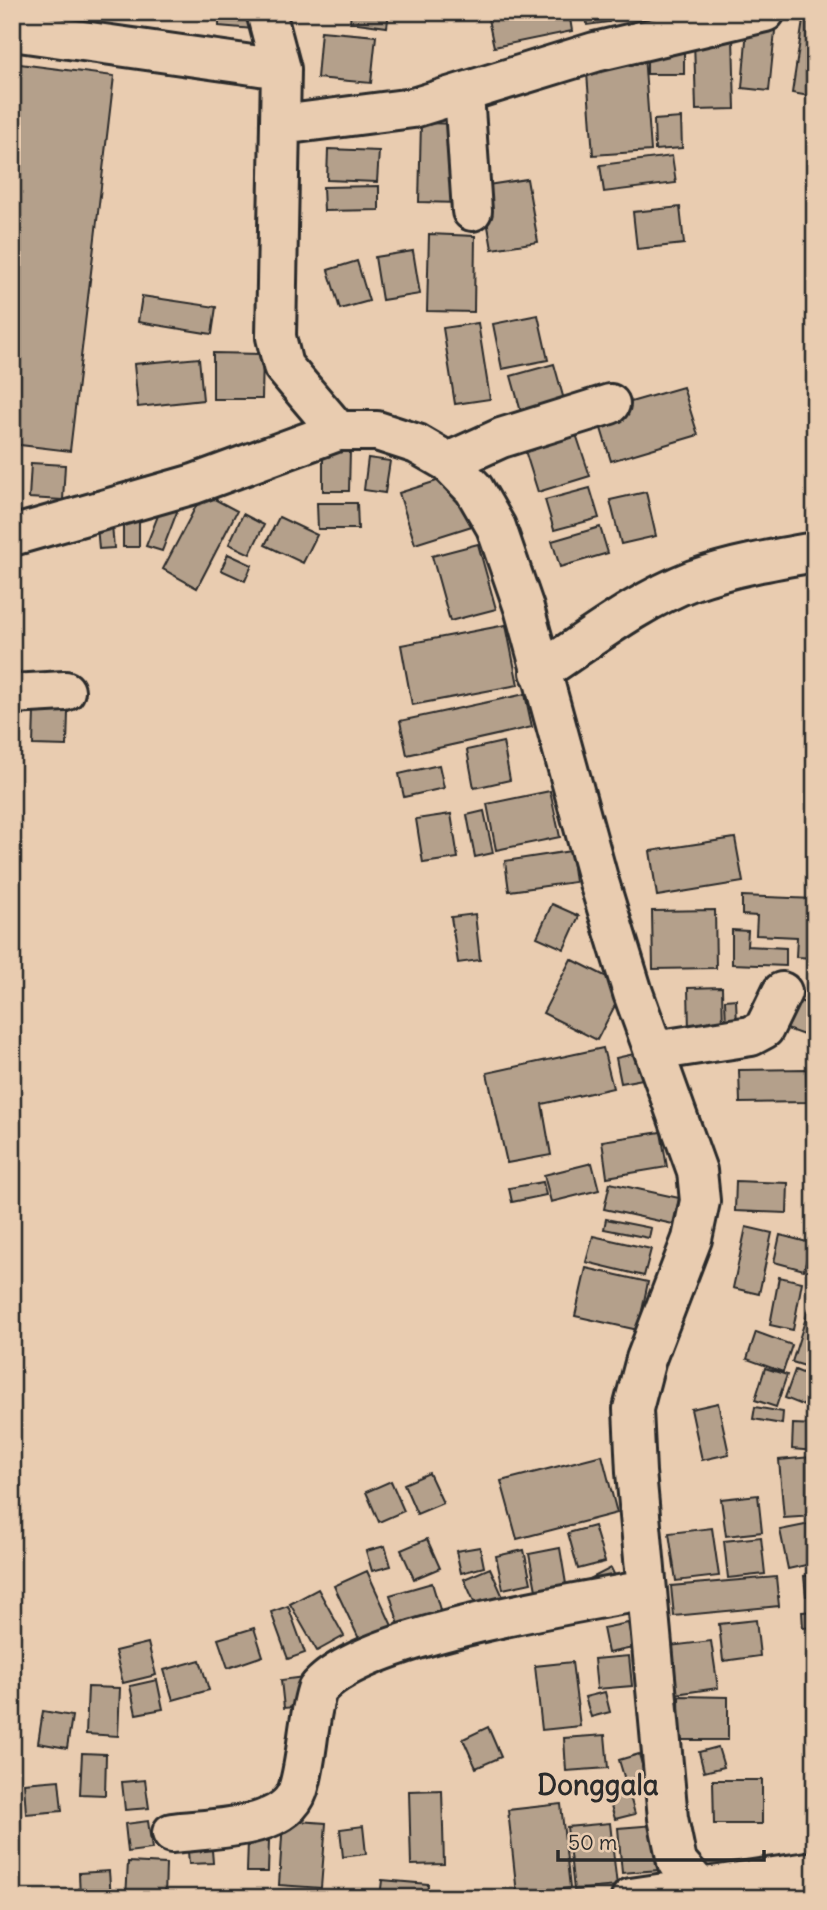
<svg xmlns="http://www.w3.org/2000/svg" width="827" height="1910" font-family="Delius,sans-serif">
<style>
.building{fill:#b4a08b;stroke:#2b2b2b;stroke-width:2}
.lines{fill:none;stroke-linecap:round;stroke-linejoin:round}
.minor-casing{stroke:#2b2b2b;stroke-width:44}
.minor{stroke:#e9ccb0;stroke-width:38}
.labels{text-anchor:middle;stroke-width:6;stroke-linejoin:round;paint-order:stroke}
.district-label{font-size:28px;font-weight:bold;fill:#2b2b2b;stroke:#e9ccb0}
</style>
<rect width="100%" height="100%" fill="#e9ccb0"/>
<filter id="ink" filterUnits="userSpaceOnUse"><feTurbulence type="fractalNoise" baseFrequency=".0143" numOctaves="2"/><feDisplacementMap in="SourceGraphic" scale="14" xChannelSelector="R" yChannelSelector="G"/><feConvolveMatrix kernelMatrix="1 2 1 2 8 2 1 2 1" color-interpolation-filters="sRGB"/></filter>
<g filter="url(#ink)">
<path class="building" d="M219,12H254L253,29L219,26Z
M351,12H389L387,27L350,22Z
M522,12H569L572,31L494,47L488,19Z
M585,12H608L609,22L587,25Z
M804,14L815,15V97L792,93Z
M747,28L775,31L769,91L742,88Z
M321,31L376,36L371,83L317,78Z
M733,37L735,109L696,110L694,38Z
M647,48H684V74H647Z
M644,55L651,151L593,155L586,59Z
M12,63L114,76L70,451L12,444Z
M681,118L682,148L655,150L654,120Z
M421,123L462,124L459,203L419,202Z
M328,149L379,151L377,182L327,180Z
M672,156L676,183L604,192L600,165Z
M527,179L538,242L492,249L481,186Z
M379,186V210L324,211L323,187Z
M680,207L684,244L637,249L633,212Z
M429,234L475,236L474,312L427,311Z
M413,251L420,294L382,300L375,257Z
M357,261L369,301L340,309L328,270Z
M142,296L216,307L212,334L138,322Z
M538,315L548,360L502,369L493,324Z
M478,323L490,399L455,404L443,328Z
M213,353L263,354L262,399H213Z
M199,358L203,400L138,407L134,364Z
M554,364L566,407L523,419L511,376Z
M683,387L698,435L611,461L596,412Z
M573,425L590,476L538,492L522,441Z
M323,449L350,450L349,491H323Z
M368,458L390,461L385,493L364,490Z
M31,463L65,465L63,500L29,498Z
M462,473L478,524L415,544L399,493Z
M590,488L599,518L554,530L545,500Z
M123,489H139V547H123Z
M646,492L656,536L621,544L610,500Z
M203,493L237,511L197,588L163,569Z
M165,498L180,504L162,551L146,546Z
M317,503H357L358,529H318Z
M111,513L114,548L99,549L96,514Z
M243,514L264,525L250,554L229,544Z
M279,517L317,535L303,563L265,545Z
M600,527L608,553L560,567L552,541Z
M478,544L496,609L450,621L432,556Z
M228,554L252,565L245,581L221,570Z
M506,625L518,685L412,705L401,645Z
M525,694L532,727L407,755L400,721Z
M34,711L68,712L67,746L33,745Z
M503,742L510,780L474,788L467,750Z
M439,765L444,788L404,797L399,774Z
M550,791L560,837L496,850L487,804Z
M484,811L493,853L475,857L467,815Z
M451,814L458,858L423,863L416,819Z
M735,838L743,882L657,896L650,851Z
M571,851L575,882L509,891L505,861Z
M742,896L815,899V958L796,957L797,937L756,935L757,916L742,915Z
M552,904L579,916L564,949L537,937Z
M715,910L716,968L653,969L652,911Z
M475,914L480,960L458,963L451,917Z
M732,930L748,931L747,946L786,948V966L732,964Z
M571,959L625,986L597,1040L543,1013Z
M722,987L723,1030L689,1031L688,988Z
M736,999L737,1026H726L725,1000Z
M795,999L815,1007V1039L784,1028Z
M603,1048L613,1088L542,1104L551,1155L507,1163L487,1073Z
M643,1052L648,1078L621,1083L616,1058Z
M806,1069L807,1102L740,1103L739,1070Z
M661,1132L667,1167L607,1177L602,1141Z
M592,1163L599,1190L551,1202L544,1175Z
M736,1181L788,1183L787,1213L735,1211Z
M543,1182L546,1195L512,1202L509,1188Z
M610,1183L679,1198L673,1224L604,1209Z
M606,1219L651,1228L649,1238L604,1229Z
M746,1227L772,1233L759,1294L733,1288Z
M780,1235L811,1243L804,1270L774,1262Z
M593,1236L651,1249L644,1276L586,1262Z
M586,1268L648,1282L638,1330L575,1316Z
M779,1277L802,1282L793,1330L770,1325Z
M809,1308L815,1310V1369L792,1362Z
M756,1332L792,1345L783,1372L747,1359Z
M765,1368L787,1375L776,1407L755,1400Z
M795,1370L815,1378L805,1406L785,1398Z
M718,1403L729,1454L702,1460L691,1409Z
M755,1407L783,1412L782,1424L753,1419Z
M793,1424L815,1425V1451L792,1449Z
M602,1455L617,1513L517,1539L501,1481Z
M811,1457L815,1516L784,1518L779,1460Z
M429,1473L443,1503L417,1514L404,1484Z
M391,1481L404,1511L379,1522L366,1492Z
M758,1495L762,1532L726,1536L721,1499Z
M815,1523V1563L788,1569L780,1530Z
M594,1526L605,1562L578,1569L568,1533Z
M712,1528L719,1576L676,1581L669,1533Z
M761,1537L765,1574L728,1578L724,1541Z
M427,1539L440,1568L414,1579L401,1550Z
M385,1546L391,1566L372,1571L366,1551Z
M480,1547L484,1567L461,1573L456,1551Z
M560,1548L566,1584L536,1590L529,1554Z
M524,1550L531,1583L503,1589L496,1556Z
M490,1568L503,1597L477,1608L464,1579Z
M611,1568L617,1580L584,1582Z
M367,1571L393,1628L361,1643L334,1586Z
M815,1575V1596H806L804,1576Z
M776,1577L779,1606L674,1616L671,1586Z
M432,1583L441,1613L399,1625L390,1595Z
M318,1589L344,1636L317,1651L290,1604Z
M288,1606L305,1653L288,1659L271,1612Z
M815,1611V1627L803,1628L802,1612Z
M756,1620L760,1656L723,1661L719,1624Z
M628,1623L633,1648L608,1653L603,1628Z
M254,1628L263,1656L228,1668L218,1639Z
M711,1641L718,1688L675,1694L669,1646Z
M148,1643L156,1675L123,1683L115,1651Z
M629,1656L632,1686L597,1689L594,1659Z
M200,1660L209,1690L173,1700L164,1670Z
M572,1662L580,1726L542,1730L535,1666Z
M304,1677L308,1706L284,1708L281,1680Z
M157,1680L163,1709L136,1714L130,1686Z
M88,1687L120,1688L118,1736L86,1734Z
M605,1692L610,1712L591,1717L585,1697Z
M679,1696L728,1697V1740H680Z
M43,1711L72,1716L67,1748L38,1743Z
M488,1727L501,1757L476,1768L463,1739Z
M605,1735L608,1768L566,1771L564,1738Z
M718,1747L724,1767L704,1772L699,1752Z
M82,1753L106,1754L105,1795L80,1794Z
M639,1754L645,1775L625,1780L619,1760Z
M59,1780L62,1811L26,1814L24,1783Z
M145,1780L149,1808L125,1810L122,1782Z
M713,1780H762V1824H714Z
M442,1790L444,1864L411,1865L409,1791Z
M629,1793L635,1814L615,1819L609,1799Z
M561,1804L570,1888L517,1894L508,1810Z
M283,1820L326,1823L321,1888L279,1885Z
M148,1821L152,1849L128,1852L125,1824Z
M610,1823L617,1886L574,1890L567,1827Z
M655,1825L659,1870L622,1873L618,1828Z
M363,1826L366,1854L343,1857L340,1829Z
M211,1837L213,1863L189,1864L187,1839Z
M248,1840L269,1841L268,1872H247Z
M128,1862L166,1864L165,1898H126Z
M109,1871L111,1898H80L79,1873Z
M382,1880L428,1884L427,1898H380Z"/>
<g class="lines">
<defs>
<path id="minor" d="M266,12L281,69L276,337L283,366L338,431H377L417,444L448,462L474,489L496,527L524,608L599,882L633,993L697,1171L700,1201L692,1239L646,1359L633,1409L636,1472L668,1818L677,1862L699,1887
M12,31L281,69
M464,94L472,211
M281,125L413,108L595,52L765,12
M448,462L501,438L610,404
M12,536L194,484L338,431
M540,672C589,640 638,601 693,580C733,566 774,559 815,552
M12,694L65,691
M654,1051L751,1036L764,1029L782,992
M172,1833C208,1828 284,1831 298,1790C308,1758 307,1722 317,1690C357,1636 577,1603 647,1590
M631,1898L815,1871"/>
</defs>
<use href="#minor" class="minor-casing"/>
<use href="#minor" class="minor"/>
</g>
</g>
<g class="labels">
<g class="district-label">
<text x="598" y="1795">Donggala</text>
</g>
</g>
<rect width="827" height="1910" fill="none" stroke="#e9ccb0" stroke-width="42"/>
<rect x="21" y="21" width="785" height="1868" fill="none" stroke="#2b2b2b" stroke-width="2.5" filter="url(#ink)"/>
<path d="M558 1850v10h206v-10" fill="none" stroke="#2b2b2b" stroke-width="3.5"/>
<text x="568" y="1850" font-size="21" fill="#2b2b2b" stroke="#e9ccb0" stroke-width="5" paint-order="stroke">50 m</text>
</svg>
